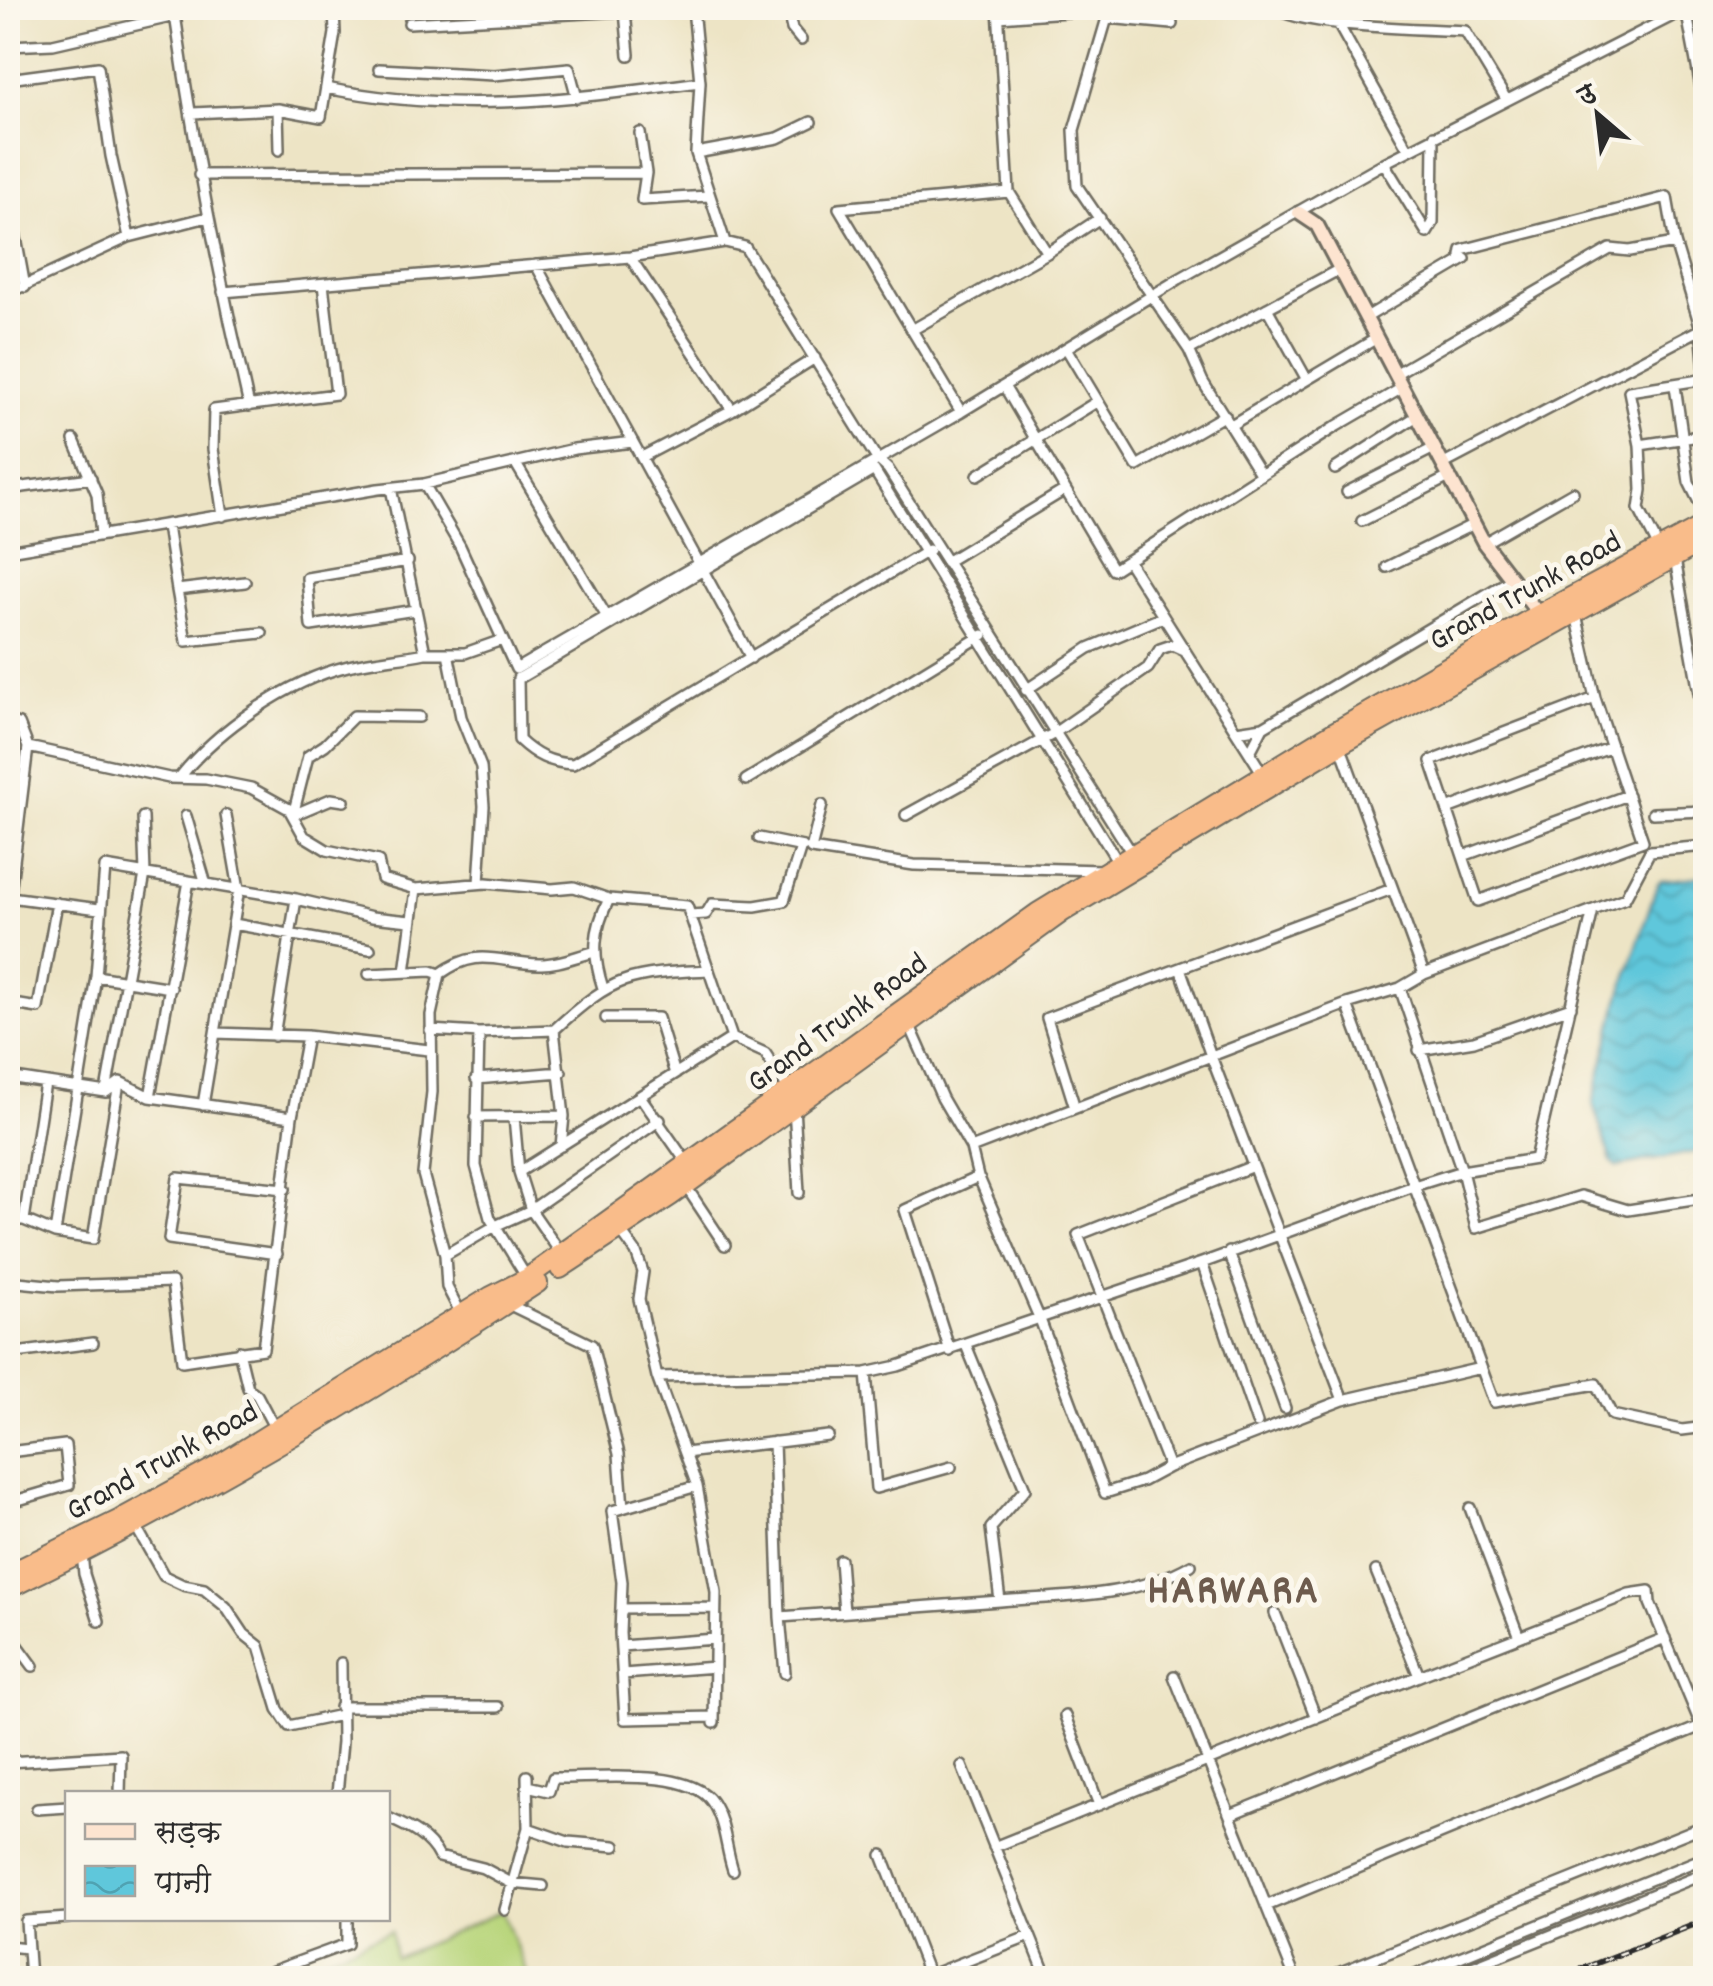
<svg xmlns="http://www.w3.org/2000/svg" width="1713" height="1986" font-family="Dekko,'Playpen Sans Deva',sans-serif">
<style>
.grass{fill:#b9d67d;stroke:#728054;stroke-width:2.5}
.water{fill:url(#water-waves);stroke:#457983;stroke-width:2.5}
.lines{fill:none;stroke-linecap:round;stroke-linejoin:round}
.street-casing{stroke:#6f6c61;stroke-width:14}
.secondary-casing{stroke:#6f6c61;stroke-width:18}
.highway-casing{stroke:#6f6c61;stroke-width:22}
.street{stroke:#fff;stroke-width:9}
.secondary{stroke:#fde4d0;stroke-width:12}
.highway{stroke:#f9bc8a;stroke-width:18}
.rail-casing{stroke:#2b2b2b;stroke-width:6}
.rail{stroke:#fbf7ec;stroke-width:2.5;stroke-dasharray:8;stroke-linecap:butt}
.labels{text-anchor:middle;stroke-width:10;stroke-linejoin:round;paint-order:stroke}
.street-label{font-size:32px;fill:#2b2b2b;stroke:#fbf7ec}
.district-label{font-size:42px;font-weight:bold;letter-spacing:2.5px;fill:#6d5b4d;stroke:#fbf7ec}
</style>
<defs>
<pattern id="water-waves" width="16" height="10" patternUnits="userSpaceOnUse" patternTransform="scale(2.5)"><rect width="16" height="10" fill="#5fc7db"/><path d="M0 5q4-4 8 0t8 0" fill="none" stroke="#4fa2b2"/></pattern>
</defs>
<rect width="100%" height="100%" fill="#fbf7ec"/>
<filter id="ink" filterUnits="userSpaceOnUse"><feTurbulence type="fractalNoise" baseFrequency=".01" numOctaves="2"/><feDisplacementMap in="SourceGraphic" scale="20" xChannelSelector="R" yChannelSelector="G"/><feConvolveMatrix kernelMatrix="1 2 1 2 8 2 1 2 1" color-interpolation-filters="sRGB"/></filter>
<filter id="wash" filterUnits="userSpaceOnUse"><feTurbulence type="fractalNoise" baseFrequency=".0048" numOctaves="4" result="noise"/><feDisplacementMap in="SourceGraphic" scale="40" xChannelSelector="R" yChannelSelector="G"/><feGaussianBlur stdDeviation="2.25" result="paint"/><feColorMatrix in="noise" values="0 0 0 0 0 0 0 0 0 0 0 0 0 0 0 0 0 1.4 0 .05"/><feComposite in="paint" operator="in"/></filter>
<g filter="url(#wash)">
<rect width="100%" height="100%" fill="#ede4c5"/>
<path class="grass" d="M502,1911L529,1978H273L391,1931L395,1958Z"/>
<path class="water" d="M1705,876V1150L1618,1167L1611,1161L1593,1104L1617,1006L1657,885L1661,881Z"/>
</g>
<g filter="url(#ink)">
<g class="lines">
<defs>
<path id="street" d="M174,8C193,142 218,274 249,406
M693,8L700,82L696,153L725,242
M787,8L792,29L801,40
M998,8L1009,192L1047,253
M1276,8C1296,27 1430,29 1465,31L1506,99
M999,17L1081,11
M1337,22L1408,149
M409,23L625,11L629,55
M1172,24L1107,18L1074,130L1077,186L1189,350L1203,382L1261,475
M8,46L53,44L175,16
M379,69L494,75L569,68L577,98
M8,79L98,67L111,156L129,237L208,217
M326,88C457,115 570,99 700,82
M278,109L279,150
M193,113L278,109L321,117L335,33L334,8
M640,133L646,173L642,200L708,196
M696,153L778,138L811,122
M1384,163L1427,233L1433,223L1434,136
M199,175L646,173
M8,194L25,287
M630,257L732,410
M536,265L751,658
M223,292L630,257L725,242L745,247L877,459L888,469L1133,855
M8,293L129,237
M1267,308L1306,378
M1365,318L1465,259L1461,256L1462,250L1667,197L1675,243L1701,329L1442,465
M1701,329L1706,382
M912,330L1047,253L1100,218
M1066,348L1137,466L1225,415
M1189,350L1340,269
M1395,374L1610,249L1630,251L1675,243
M1004,386L1113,570L1335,427L1402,388
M1675,386L1689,482L1706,516
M961,412L839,208L1009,192
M1231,425L1377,338
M74,440L97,494L101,535
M1640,445L1706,435
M642,457L732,410L815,358
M516,464L607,617
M1335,469L1417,416
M978,475L1098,401
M424,484L460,546L516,669L961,412L1179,279L1384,163L1686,9L1701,88L1706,86
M8,489L91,478
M1347,492L1434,448
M223,516L213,449L214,410L336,394L323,284
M1362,521L1449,477
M167,526L177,590L245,582
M1484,543L1573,492
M1659,548L1639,509L1642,490L1640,445L1629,391L1706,379
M8,551L378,489L424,484L574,449L633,442
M1675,559L1701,704L1704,811
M408,561L307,578L311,626L415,610
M1128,561L1263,774
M946,562L1065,490
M1387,567L1474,524
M177,590L186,641L262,633
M1576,614L1595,698L1643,841L1478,901L1431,761L1595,698
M425,653H465L502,640
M448,653L461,717L481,767L484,806L479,883
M518,678L519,740C535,755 550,763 573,764L929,550
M518,679L874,470L1118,862
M1026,690L1089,648L1163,617
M8,721L19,724L28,747L8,910
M1263,727L1512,579
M1236,731L1263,727L1250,752
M1339,742L1424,974
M28,747L169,778L206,779L251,788L289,809L304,836L327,850L378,861L382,879L416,889
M179,778C217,730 287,681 348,666C373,660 400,658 425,653L391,488
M746,780L983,635
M344,801L331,799L293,815L308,756L325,745L354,716L419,717
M822,805L811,849L914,865L1102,870
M1447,809L1612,747
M1653,813L1706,811
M906,815L1053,734L1148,668L1160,649L1172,645L1183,650
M186,816L206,884
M759,838L803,847
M1463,856L1628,795
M1392,889L1180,968L1211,1056L1343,1400L1481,1368
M10,897L99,909
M690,915L706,914L712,904L755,906L784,901L801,847
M234,924L370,949
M405,972L416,889L486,883L552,889L574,887L609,899L687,906L732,1038L765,1053L790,1091
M369,974L431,971L440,974
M96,976L171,988
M603,988C592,955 593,931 609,899
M1400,988L1462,1171L1476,1228L1581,1196L1628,1210L1706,1198
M8,1003L38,1008L57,903
M1347,1004L1494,1402L1596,1384L1612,1415L1682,1430L1706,1427
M606,1018H658L675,1074
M908,1021L942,1098L971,1148
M430,1030L479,1033
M215,1033L307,1036L429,1050
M274,1036L296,899
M1419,1050L1474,1041L1571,1007
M8,1077L106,1092L120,1082L150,1097L292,1117
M476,1079L561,1072
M106,1091L145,874L143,817
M640,1096L687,1163
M150,1097L189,881
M203,1105L239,889L226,815
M794,1106L799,1193
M1075,1108L1047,1018L1180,968
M476,1117L564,1116
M514,1117L519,1172
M561,1146L564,1116L554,1030C614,975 629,974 709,970
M980,1180L1041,1322L1105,1493L1143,1481L1169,1467L1343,1400
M685,1185L725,1245
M8,1220H24L55,1233L93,1239L119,1083
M24,1220L45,1083
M620,1230L636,1252L643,1272L639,1299L657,1377L697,1486L716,1592L714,1723
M55,1233L96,976L105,867L296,899L372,917L410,921
M1229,1252L1285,1408
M277,1254L169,1239L178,1178L285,1189
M445,1255L495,1226L531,1210L660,1120
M562,1255L531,1210L519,1172L732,1038
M1202,1263L1257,1423
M527,1278L490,1218L476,1166L479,1033L554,1030
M8,1281L58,1286L172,1282L182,1361L263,1349L292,1117L307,1036
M508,1304L592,1345L619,1454L623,1508
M461,1314L447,1287L445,1255L423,1174L432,1092L431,1015L440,974C478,946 498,963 539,964C556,965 577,956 594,952
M239,1351L248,1388L257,1395L275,1429
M950,1351L905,1210L978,1177L971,1148L1347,1004L1400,988L1424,974L1625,898L1650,851L1706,846
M8,1354L93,1343
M866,1373L876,1488L951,1467
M657,1377L866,1373L898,1366L1202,1263L1414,1186L1462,1171L1535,1159L1593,910
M774,1442L780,1617L1000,1601L991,1528L1025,1489L966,1345
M8,1452L65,1445L69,1485L8,1503
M685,1453L828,1436
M1169,1467L1078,1235L1253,1166
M697,1486L612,1511L622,1582L620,1633L625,1719L714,1717
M1470,1508L1519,1637
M135,1525L164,1576L183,1585L204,1589L226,1607L244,1634L259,1646L278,1709L289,1726L341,1715
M82,1553L84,1574L99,1621
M840,1560L844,1612
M1000,1601C1064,1596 1134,1598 1191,1565
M622,1609L715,1608
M1275,1613L1316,1718
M780,1617L785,1673
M8,1632L33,1666
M621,1646L715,1639
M623,1674L715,1667
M1174,1676L1295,1978
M1419,1676L1629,1594L1649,1591L1650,1603L1706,1737
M340,1707H498
M1065,1716L1099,1805
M8,1762L121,1755L120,1794
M962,1766L1047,1978
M527,1786L549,1791L553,1778C593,1779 689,1767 712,1802C726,1823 725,1847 733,1870
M337,1794L342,1742L341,1663
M37,1809L68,1807
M1230,1815L1665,1638
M388,1818C408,1827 429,1836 439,1857L483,1868L511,1883L543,1886
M528,1828L568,1842L615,1846
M994,1847L1419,1676L1376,1571
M882,1855L929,1976
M1266,1906L1701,1726
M505,1910L528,1828L527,1776
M8,1946L27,1948
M30,1978L26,1921L68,1918
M254,1978L347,1944V1918
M923,1978L1030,1936
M1326,1978L1706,1825
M1408,1978L1706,1857
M1445,1978L1706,1873
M1698,1978L1706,1975"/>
<path id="secondary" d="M1299,213L1317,225L1484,543L1544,621"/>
<path id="highway" d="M560,1269L671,1196L1063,912L1340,745L1706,540
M8,1574L120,1519L215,1467L491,1296L527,1278L1037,913L1335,731L1528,620L1706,524
M8,1589C192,1500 367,1396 538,1283"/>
</defs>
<use href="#street" class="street-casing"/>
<use href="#secondary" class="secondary-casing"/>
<use href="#highway" class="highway-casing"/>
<use href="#street" class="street"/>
<use href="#secondary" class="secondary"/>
<use href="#highway" class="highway"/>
<defs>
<path id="rail" d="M1559,1978L1706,1920"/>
</defs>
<use href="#rail" class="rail-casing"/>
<use href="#rail" class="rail"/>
</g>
</g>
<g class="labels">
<g class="street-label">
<text transform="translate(1524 589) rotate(-29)" y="11">Grand Trunk Road</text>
<text transform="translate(836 1021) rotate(-36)" y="11">Grand Trunk Road</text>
<text transform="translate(161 1459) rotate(-29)" y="11">Grand Trunk Road</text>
</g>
<g class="district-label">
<text x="1234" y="1602">HARWARA</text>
</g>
</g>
<rect width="1713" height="1986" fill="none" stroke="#fbf7ec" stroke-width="40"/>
<rect x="65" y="1791" width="325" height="130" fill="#fbf7ec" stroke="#a8a59f" stroke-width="2.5"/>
<rect x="85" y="1824" width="50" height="15" fill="#fde4d0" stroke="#a8a59f" stroke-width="2.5"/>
<text x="155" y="1841" font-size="30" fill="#2b2b2b">सड़क</text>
<rect x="85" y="1866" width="50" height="30" fill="url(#water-waves)" stroke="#a8a59f" stroke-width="2.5"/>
<text x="155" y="1891" font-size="30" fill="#2b2b2b">पानी</text>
<g transform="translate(1598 115) rotate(332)" stroke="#fbf7ec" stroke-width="8" paint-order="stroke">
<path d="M0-8L18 38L0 25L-18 38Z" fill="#2b2b2b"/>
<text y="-15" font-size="28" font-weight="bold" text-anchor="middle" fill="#2b2b2b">उ</text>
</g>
</svg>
